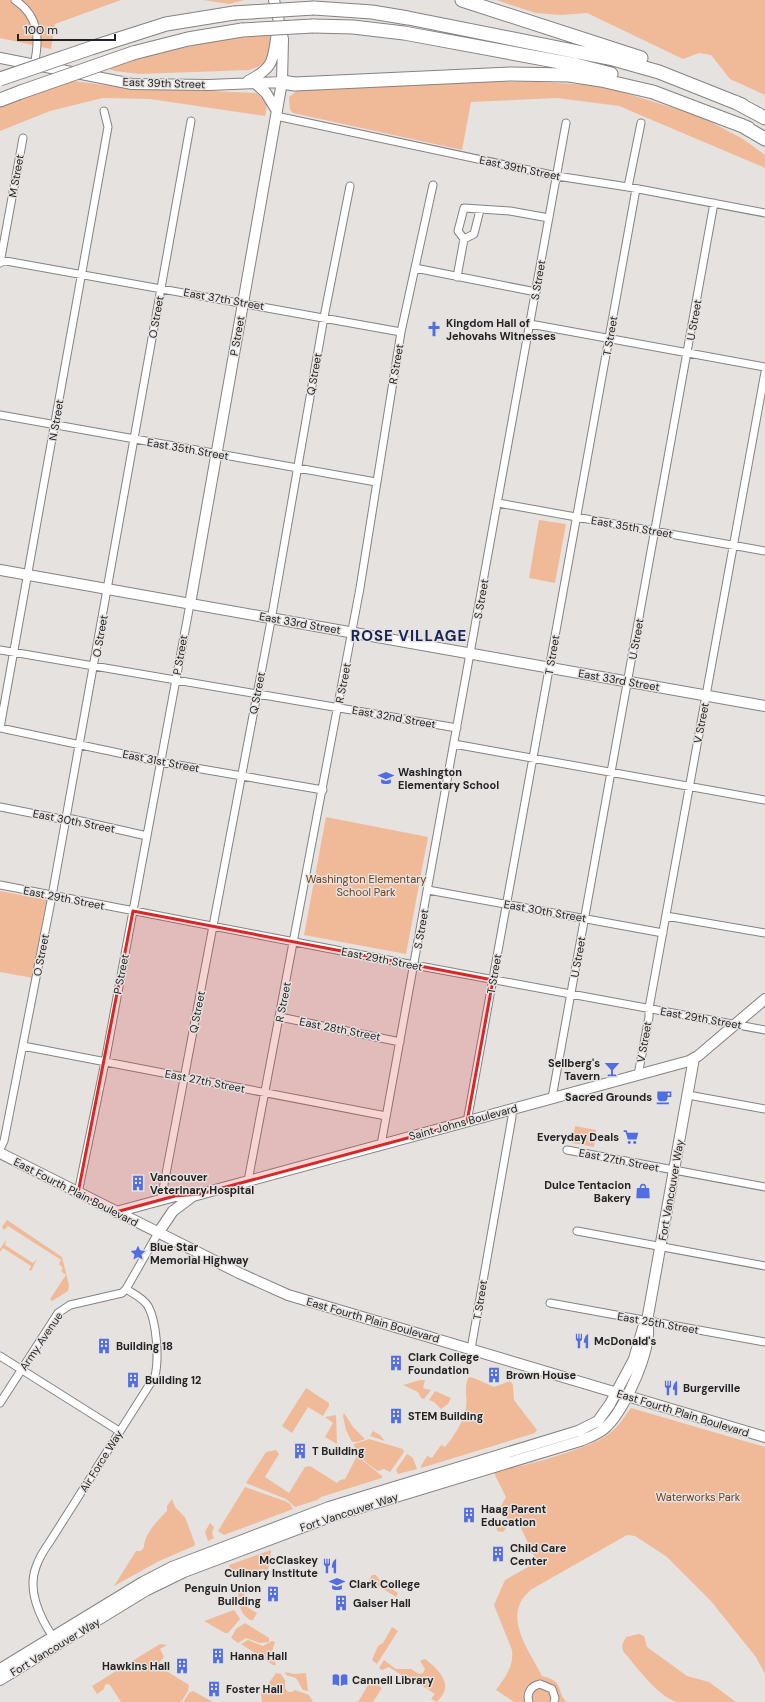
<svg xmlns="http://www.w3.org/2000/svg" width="765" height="1702" font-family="'DM Sans',sans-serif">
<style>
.green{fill:#f0ba98}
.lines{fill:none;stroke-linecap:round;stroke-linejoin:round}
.street-casing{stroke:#858280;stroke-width:9}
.secondary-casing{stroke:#858280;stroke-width:12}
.highway-casing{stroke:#858280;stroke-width:15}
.street{stroke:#fff;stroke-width:7}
.secondary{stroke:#fff;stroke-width:10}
.highway{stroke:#fff;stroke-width:13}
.highway-bridge-casing{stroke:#858280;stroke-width:15;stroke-linecap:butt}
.highway-bridge{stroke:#fff;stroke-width:13}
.marked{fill:#d62828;fill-opacity:0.2;stroke:#d62828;stroke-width:3;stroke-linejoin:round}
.labels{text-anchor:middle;stroke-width:3;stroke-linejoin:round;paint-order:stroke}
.street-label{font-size:11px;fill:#242322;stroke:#e5e2e0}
.poi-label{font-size:11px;font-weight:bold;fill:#242322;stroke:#e5e2e0;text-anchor:start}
.park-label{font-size:11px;fill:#6f3d1a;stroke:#e5e2e0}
.district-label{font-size:15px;font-weight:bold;letter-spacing:1px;fill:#172259;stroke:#e5e2e0}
</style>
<rect width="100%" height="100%" fill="#e5e2e0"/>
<path class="green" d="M0,0H121L55,24L51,49L0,38Z
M203,0H245L229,4Z
M496,0H765V95L730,79L711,55L699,53L683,59L587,13L561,15L536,13Z
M270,35V46L267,61L260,66L249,70L139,74L115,71L107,68C160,51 214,39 270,35Z
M73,81L120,87L256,93L262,98L267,105L265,116L150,99L103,98L50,111L0,131V105Z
M487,82H540L589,85L618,91L700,116L743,139L765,155V168L619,106L557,98L471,102L462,150L293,113L290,110L289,97L298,90Z
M539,520L566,524L555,583L529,578Z
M326,817L428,837L406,954L304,935Z
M0,891L48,900L33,978L0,972Z
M575,1126L596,1130L594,1147L572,1143Z
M7,1220L62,1257L69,1285L68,1291L52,1301L50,1299L66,1275L61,1271L63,1268L59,1264L61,1260L8,1226L4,1230L2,1227Z
M6,1240L5,1245L33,1263L37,1259L31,1271L29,1270L31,1266L3,1248L0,1252V1249Z
M469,1377L474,1378L494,1387L510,1381L513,1385L514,1400L537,1430L535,1433L421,1468V1466L427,1456L432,1458L441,1445L445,1447C454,1436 463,1423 466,1408C468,1399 463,1386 469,1377Z
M420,1380H425L423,1388L431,1390L424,1399L421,1398L418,1392L403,1385Z
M306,1388L329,1403V1406L323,1416L308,1407L292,1433L282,1426Z
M435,1391L451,1398L448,1404L441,1409L434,1402L429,1400Z
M631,1408L765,1447V1674L756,1657L710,1600L667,1557L635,1536L627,1535L532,1589C500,1614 528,1648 542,1676C564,1681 556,1689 566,1702H514L496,1690C505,1677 514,1667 512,1650L494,1605L505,1580L537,1562L521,1528L507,1519L501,1506L506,1497L494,1473L503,1469C522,1468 587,1448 604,1437C616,1430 623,1419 631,1408Z
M344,1413L353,1427L365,1439L357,1442H352L346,1430L343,1416Z
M336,1415L337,1444L325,1437L333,1423L325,1417Z
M373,1431L380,1435L385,1441L370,1436Z
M369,1439L403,1449L404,1452L390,1472L384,1469L378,1471C369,1465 355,1455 354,1444Z
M276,1450L279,1454L265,1477L289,1493L305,1467L310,1466L337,1483L340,1480L345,1479L357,1456L382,1476V1478L321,1497L317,1500L295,1507L286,1499L246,1483L266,1452Z
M407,1454L413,1458L417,1469L398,1474L396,1470Z
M245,1487L285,1501L290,1504L293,1509L224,1535L218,1531Z
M172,1499L175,1507L185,1517L195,1544L194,1546L159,1561L114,1586L136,1551H141L144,1547C144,1534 158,1520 167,1511V1506Z
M499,1518L503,1520L506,1528L503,1532L497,1531L495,1520Z
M210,1523L214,1527L212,1533L214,1538L208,1541L205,1532Z
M271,1550C270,1560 271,1576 257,1576C253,1576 249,1573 244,1573L238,1577L232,1574L229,1565Z
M372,1575H376L381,1582L398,1593L396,1597L369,1580Z
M238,1591H242L249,1603L247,1607L257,1613L253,1620H250C239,1613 239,1603 238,1591Z
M234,1610L240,1619L228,1633H225L204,1621Z
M245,1623L269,1638V1642L260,1643L246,1638L238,1643L231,1638L236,1629Z
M392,1627L398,1631L377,1664L372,1660L378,1646L383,1643Z
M639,1634L644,1636L647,1647L687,1676L709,1682L736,1702C721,1702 692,1702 677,1702C657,1696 637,1667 623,1651L622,1645L626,1637Z
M248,1640L263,1646L272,1641L275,1642L272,1651L276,1665H273L241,1644Z
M160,1644L167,1645L160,1649L164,1657L160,1662V1667L189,1685L188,1691L181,1702H121L110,1685L107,1684L105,1685L104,1689L97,1694L92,1686Z
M425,1659C433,1665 447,1677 445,1688C445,1693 440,1698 437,1702L431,1699L435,1694L421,1685H412L406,1678L389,1667L382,1670L379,1668L384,1660L396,1669H411L419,1674L423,1673L425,1669L420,1661Z
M285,1672L294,1674L306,1673L308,1691L303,1690L296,1678L286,1675Z
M276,1673L281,1674L285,1680V1688L288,1692H292L295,1690L309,1695L313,1702H262L261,1694Z
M371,1680L382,1688L373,1702H358Z
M193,1691L213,1702H183L189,1693Z"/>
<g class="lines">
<defs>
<path id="street" d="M15,0C39,16 40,39 34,65
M276,116L557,176L628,187L765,213
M628,187L641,123
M464,239L458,231L464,208L510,211L549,218
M464,239L474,234L480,210
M0,260L401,332
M0,263L23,138
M415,268L536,292
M457,277L464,239
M530,324L765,367
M0,415L376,482
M498,503L765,551
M0,650L457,728
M0,728L108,127L104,111
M0,728L161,762L323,790
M454,744L765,800
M0,807L66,820L72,819L147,836
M0,885L414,965L765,1030
M428,890L663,933
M666,916L765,933
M280,1017L400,1042
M23,1046L386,1116
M638,1075L649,1017V1008L765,372
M688,1095L765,1109
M552,1098L714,203
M467,1122L636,189
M381,1145L566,123
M0,1149L4,1141L52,896L191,121
M567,1150L765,1187
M248,1181L360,588L401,332L433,185
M78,1193L105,1062L190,604
M161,1200L270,626L324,317L350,186
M577,1231L765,1266
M550,1303L765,1342
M471,1349L512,1117V1109
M0,1356L119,1431
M0,1403L58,1313L70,1305L122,1293L126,1289L158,1233
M53,1637C40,1618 27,1590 36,1567C39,1558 44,1550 49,1543L155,1376C159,1359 157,1322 148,1306C143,1298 134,1294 126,1289
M529,1702C526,1693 531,1686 540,1684L552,1689L555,1698L554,1702"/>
<path id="secondary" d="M0,58L132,84L209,85L282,82
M248,81C280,65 271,55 279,24
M254,82L266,93L277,111
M0,570L765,706
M190,604L282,82L283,39L274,0
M0,1153L239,1273L288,1295L765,1437
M116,1212L175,1196L192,1195
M158,1233L173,1211L193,1196L689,1061L698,1056L765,999
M0,1669L143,1582L172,1567L329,1507L578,1431L598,1421L610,1404L634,1359L643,1328L647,1321L694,1058
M0,1680L147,1590L184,1572L330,1517L580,1441C589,1437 600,1434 607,1426C625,1409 654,1346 647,1321"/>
<path id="highway" d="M462,0L641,58
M314,8L372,12L408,18L613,59L659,72L742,105
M313,26L353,27L404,33L576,65L611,74
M94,47L166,24L234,13
M133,53L188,39L242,30
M282,82L295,84L510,74L569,75L601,80L653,92L748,128
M0,100L21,92
M735,102L765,118
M741,125L765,139"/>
</defs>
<use href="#street" class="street-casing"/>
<use href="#secondary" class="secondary-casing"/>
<use href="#highway" class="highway-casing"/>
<use href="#street" class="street"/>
<use href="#secondary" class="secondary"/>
<use href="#highway" class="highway"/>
<defs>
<path id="highway-bridge" d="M234,13L314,8
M242,30L313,26
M0,79L94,47
M21,92L133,53"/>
</defs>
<use href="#highway-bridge" class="highway-bridge-casing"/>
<use href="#highway-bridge" class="highway-bridge"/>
</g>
<path class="marked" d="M133,911L493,980L467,1122L200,1194L175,1196L116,1212L78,1193Z"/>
<defs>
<symbol id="church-bare" viewBox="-9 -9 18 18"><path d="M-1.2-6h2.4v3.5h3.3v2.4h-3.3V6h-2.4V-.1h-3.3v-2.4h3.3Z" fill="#516de2" stroke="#e5e2e0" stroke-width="2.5" paint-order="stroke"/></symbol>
<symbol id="school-bare" viewBox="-9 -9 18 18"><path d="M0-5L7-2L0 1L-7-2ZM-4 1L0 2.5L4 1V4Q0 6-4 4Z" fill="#516de2" stroke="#e5e2e0" stroke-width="2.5" paint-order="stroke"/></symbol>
<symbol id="bar-bare" viewBox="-9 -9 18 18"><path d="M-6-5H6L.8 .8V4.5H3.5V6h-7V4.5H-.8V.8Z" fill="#516de2" stroke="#e5e2e0" stroke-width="2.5" paint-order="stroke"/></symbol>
<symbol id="cafe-bare" viewBox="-9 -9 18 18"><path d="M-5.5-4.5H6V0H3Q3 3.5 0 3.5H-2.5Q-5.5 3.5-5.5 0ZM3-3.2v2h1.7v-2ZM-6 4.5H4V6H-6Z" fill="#516de2" stroke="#e5e2e0" stroke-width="2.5" paint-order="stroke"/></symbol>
<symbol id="supermarket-bare" viewBox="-9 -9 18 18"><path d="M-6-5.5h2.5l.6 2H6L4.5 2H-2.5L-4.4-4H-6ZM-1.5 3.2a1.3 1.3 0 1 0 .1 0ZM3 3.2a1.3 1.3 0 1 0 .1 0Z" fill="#516de2" stroke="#e5e2e0" stroke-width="2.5" paint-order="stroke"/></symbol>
<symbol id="building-bare" viewBox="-9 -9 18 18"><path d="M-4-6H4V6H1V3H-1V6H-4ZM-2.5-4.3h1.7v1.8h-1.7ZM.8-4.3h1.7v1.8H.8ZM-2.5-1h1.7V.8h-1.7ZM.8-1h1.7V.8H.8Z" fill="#516de2" stroke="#e5e2e0" stroke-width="2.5" paint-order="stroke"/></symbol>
<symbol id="shop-bare" viewBox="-9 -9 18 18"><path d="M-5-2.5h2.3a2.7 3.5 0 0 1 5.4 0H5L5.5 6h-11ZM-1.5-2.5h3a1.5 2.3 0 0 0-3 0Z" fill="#516de2" stroke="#e5e2e0" stroke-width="2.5" paint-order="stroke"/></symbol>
<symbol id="sight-bare" viewBox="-9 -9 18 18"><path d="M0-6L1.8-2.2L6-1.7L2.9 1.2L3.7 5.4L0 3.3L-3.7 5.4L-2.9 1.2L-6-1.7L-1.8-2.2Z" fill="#516de2" stroke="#e5e2e0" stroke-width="2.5" paint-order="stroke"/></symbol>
<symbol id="restaurant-bare" viewBox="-9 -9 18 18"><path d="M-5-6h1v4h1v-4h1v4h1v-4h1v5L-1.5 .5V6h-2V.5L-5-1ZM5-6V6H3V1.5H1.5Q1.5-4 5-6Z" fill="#516de2" stroke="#e5e2e0" stroke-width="2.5" paint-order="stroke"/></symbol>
<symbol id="university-bare" viewBox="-9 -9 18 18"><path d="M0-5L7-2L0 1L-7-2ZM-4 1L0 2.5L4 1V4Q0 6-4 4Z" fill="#516de2" stroke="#e5e2e0" stroke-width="2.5" paint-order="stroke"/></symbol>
<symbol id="library-bare" viewBox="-9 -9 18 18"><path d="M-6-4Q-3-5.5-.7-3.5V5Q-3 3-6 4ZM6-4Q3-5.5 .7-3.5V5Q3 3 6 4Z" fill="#516de2" stroke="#e5e2e0" stroke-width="2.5" paint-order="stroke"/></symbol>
</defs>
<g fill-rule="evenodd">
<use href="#church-bare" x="423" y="318" width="22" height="22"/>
<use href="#school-bare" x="375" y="767" width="22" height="22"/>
<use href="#bar-bare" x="601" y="1058" width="22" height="22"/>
<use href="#cafe-bare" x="653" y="1086" width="22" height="22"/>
<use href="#supermarket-bare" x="620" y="1126" width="22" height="22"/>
<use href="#building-bare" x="127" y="1172" width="22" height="22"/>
<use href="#shop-bare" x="632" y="1180" width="22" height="22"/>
<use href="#sight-bare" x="127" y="1242" width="22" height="22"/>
<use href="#restaurant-bare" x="571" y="1330" width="22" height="22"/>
<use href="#building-bare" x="93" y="1335" width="22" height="22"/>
<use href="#building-bare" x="385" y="1352" width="22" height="22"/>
<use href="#building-bare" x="483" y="1364" width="22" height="22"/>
<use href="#building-bare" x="122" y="1369" width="22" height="22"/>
<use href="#restaurant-bare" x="660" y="1377" width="22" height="22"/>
<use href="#building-bare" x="385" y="1405" width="22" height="22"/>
<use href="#building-bare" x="289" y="1440" width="22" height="22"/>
<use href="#building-bare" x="458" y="1504" width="22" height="22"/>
<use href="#building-bare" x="487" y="1543" width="22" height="22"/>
<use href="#restaurant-bare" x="319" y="1555" width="22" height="22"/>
<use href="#university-bare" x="326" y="1573" width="22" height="22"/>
<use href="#building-bare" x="262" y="1583" width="22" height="22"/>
<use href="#building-bare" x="330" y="1592" width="22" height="22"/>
<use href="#building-bare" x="207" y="1645" width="22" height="22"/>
<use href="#building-bare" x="171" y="1655" width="22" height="22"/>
<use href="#library-bare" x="329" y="1669" width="22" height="22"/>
<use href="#building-bare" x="203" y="1678" width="22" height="22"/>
</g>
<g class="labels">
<g class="street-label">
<text transform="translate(164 83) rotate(2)" y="4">East 39th Street</text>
<text transform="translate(520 168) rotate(12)" y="4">East 39th Street</text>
<text transform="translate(16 176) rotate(-80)" y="4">M Street</text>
<text transform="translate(538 280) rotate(-80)" y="4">S Street</text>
<text transform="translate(224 299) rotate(10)" y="4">East 37th Street</text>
<text transform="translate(156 317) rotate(-80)" y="4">O Street</text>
<text transform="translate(694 320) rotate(-80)" y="4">U Street</text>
<text transform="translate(237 336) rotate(-80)" y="4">P Street</text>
<text transform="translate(610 336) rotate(-80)" y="4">T Street</text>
<text transform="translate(396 364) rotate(-80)" y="4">R Street</text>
<text transform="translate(314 374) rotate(-80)" y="4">Q Street</text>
<text transform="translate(56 420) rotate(-80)" y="4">N Street</text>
<text transform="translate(188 449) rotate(10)" y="4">East 35th Street</text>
<text transform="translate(632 527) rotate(10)" y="4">East 35th Street</text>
<text transform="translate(481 599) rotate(-80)" y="4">S Street</text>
<text transform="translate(300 623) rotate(10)" y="4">East 33rd Street</text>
<text transform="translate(100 636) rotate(-80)" y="4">O Street</text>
<text transform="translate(636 639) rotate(-80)" y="4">U Street</text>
<text transform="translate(180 655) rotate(-80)" y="4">P Street</text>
<text transform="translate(552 655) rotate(-80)" y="4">T Street</text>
<text transform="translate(619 680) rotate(10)" y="4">East 33rd Street</text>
<text transform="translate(343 683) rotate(-79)" y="4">R Street</text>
<text transform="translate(257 693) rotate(-79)" y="4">Q Street</text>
<text transform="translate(394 717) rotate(10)" y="4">East 32nd Street</text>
<text transform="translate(701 723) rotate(-79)" y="4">V Street</text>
<text transform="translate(161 761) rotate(11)" y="4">East 31st Street</text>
<text transform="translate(74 821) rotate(11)" y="4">East 30th Street</text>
<text transform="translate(64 898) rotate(11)" y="4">East 29th Street</text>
<text transform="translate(545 911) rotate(10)" y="4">East 30th Street</text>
<text transform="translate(421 929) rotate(-80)" y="4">S Street</text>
<text transform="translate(41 955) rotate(-79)" y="4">O Street</text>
<text transform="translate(578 957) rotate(-80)" y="4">U Street</text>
<text transform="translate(382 959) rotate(11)" y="4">East 29th Street</text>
<text transform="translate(121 974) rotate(-79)" y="4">P Street</text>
<text transform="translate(494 974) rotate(-80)" y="4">T Street</text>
<text transform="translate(283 1002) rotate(-79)" y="4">R Street</text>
<text transform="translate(197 1012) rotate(-79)" y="4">Q Street</text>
<text transform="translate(701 1018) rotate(10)" y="4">East 29th Street</text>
<text transform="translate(340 1029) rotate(11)" y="4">East 28th Street</text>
<text transform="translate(644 1042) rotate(-80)" y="4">V Street</text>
<text transform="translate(205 1081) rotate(11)" y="4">East 27th Street</text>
<text transform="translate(463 1122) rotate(-15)" y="4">Saint Johns Boulevard</text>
<text transform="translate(619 1160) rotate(11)" y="4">East 27th Street</text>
<text transform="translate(671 1190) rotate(-80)" y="4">Fort Vancouver Way</text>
<text transform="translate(76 1192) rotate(27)" y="4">East Fourth Plain Boulevard</text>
<text transform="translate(480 1300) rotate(-81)" y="4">T Street</text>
<text transform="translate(373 1320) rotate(16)" y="4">East Fourth Plain Boulevard</text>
<text transform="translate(658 1323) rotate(10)" y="4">East 25th Street</text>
<text transform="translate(41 1341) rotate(-56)" y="4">Army Avenue</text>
<text transform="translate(683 1413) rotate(17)" y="4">East Fourth Plain Boulevard</text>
<text transform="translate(101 1461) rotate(-58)" y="4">Air Force Way</text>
<text transform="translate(349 1512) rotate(-18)" y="4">Fort Vancouver Way</text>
<text transform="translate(55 1647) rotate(-31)" y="4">Fort Vancouver Way</text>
</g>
<g class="poi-label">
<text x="446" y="327">Kingdom Hall of<tspan x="446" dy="13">Jehovahs Witnesses</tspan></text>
<text x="398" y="776">Washington<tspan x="398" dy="13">Elementary School</tspan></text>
<text x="600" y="1067" text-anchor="end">Sellberg's<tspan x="600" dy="13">Tavern</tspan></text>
<text x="652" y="1101" text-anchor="end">Sacred Grounds</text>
<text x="619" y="1141" text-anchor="end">Everyday Deals</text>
<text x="150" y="1181">Vancouver<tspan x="150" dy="13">Veterinary Hospital</tspan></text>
<text x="631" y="1189" text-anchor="end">Dulce Tentacion<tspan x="631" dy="13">Bakery</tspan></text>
<text x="150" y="1251">Blue Star<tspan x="150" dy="13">Memorial Highway</tspan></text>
<text x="594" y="1345">McDonald's</text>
<text x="116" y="1350">Building 18</text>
<text x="408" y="1361">Clark College<tspan x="408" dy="13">Foundation</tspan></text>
<text x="506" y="1379">Brown House</text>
<text x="145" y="1384">Building 12</text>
<text x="683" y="1392">Burgerville</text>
<text x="408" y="1420">STEM Building</text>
<text x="312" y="1455">T Building</text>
<text x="481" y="1513">Haag Parent<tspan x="481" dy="13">Education</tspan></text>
<text x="510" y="1552">Child Care<tspan x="510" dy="13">Center</tspan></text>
<text x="318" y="1564" text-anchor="end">McClaskey<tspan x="318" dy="13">Culinary Institute</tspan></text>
<text x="349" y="1588">Clark College</text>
<text x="261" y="1592" text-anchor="end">Penguin Union<tspan x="261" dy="13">Building</tspan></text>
<text x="353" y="1607">Gaiser Hall</text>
<text x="230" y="1660">Hanna Hall</text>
<text x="170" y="1670" text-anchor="end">Hawkins Hall</text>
<text x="352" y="1684">Cannell Library</text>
<text x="226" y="1693">Foster Hall</text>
</g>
<g class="park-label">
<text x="366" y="883">Washington Elementary<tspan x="366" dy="13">School Park</tspan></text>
<text x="698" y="1501">Waterworks Park</text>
</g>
<g class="district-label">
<text x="409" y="641">ROSE VILLAGE</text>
</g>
</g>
<path d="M18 34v6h97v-6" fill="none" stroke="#242322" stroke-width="2"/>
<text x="24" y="34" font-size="12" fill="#242322" stroke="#e5e2e0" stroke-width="3" paint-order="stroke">100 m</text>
</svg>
